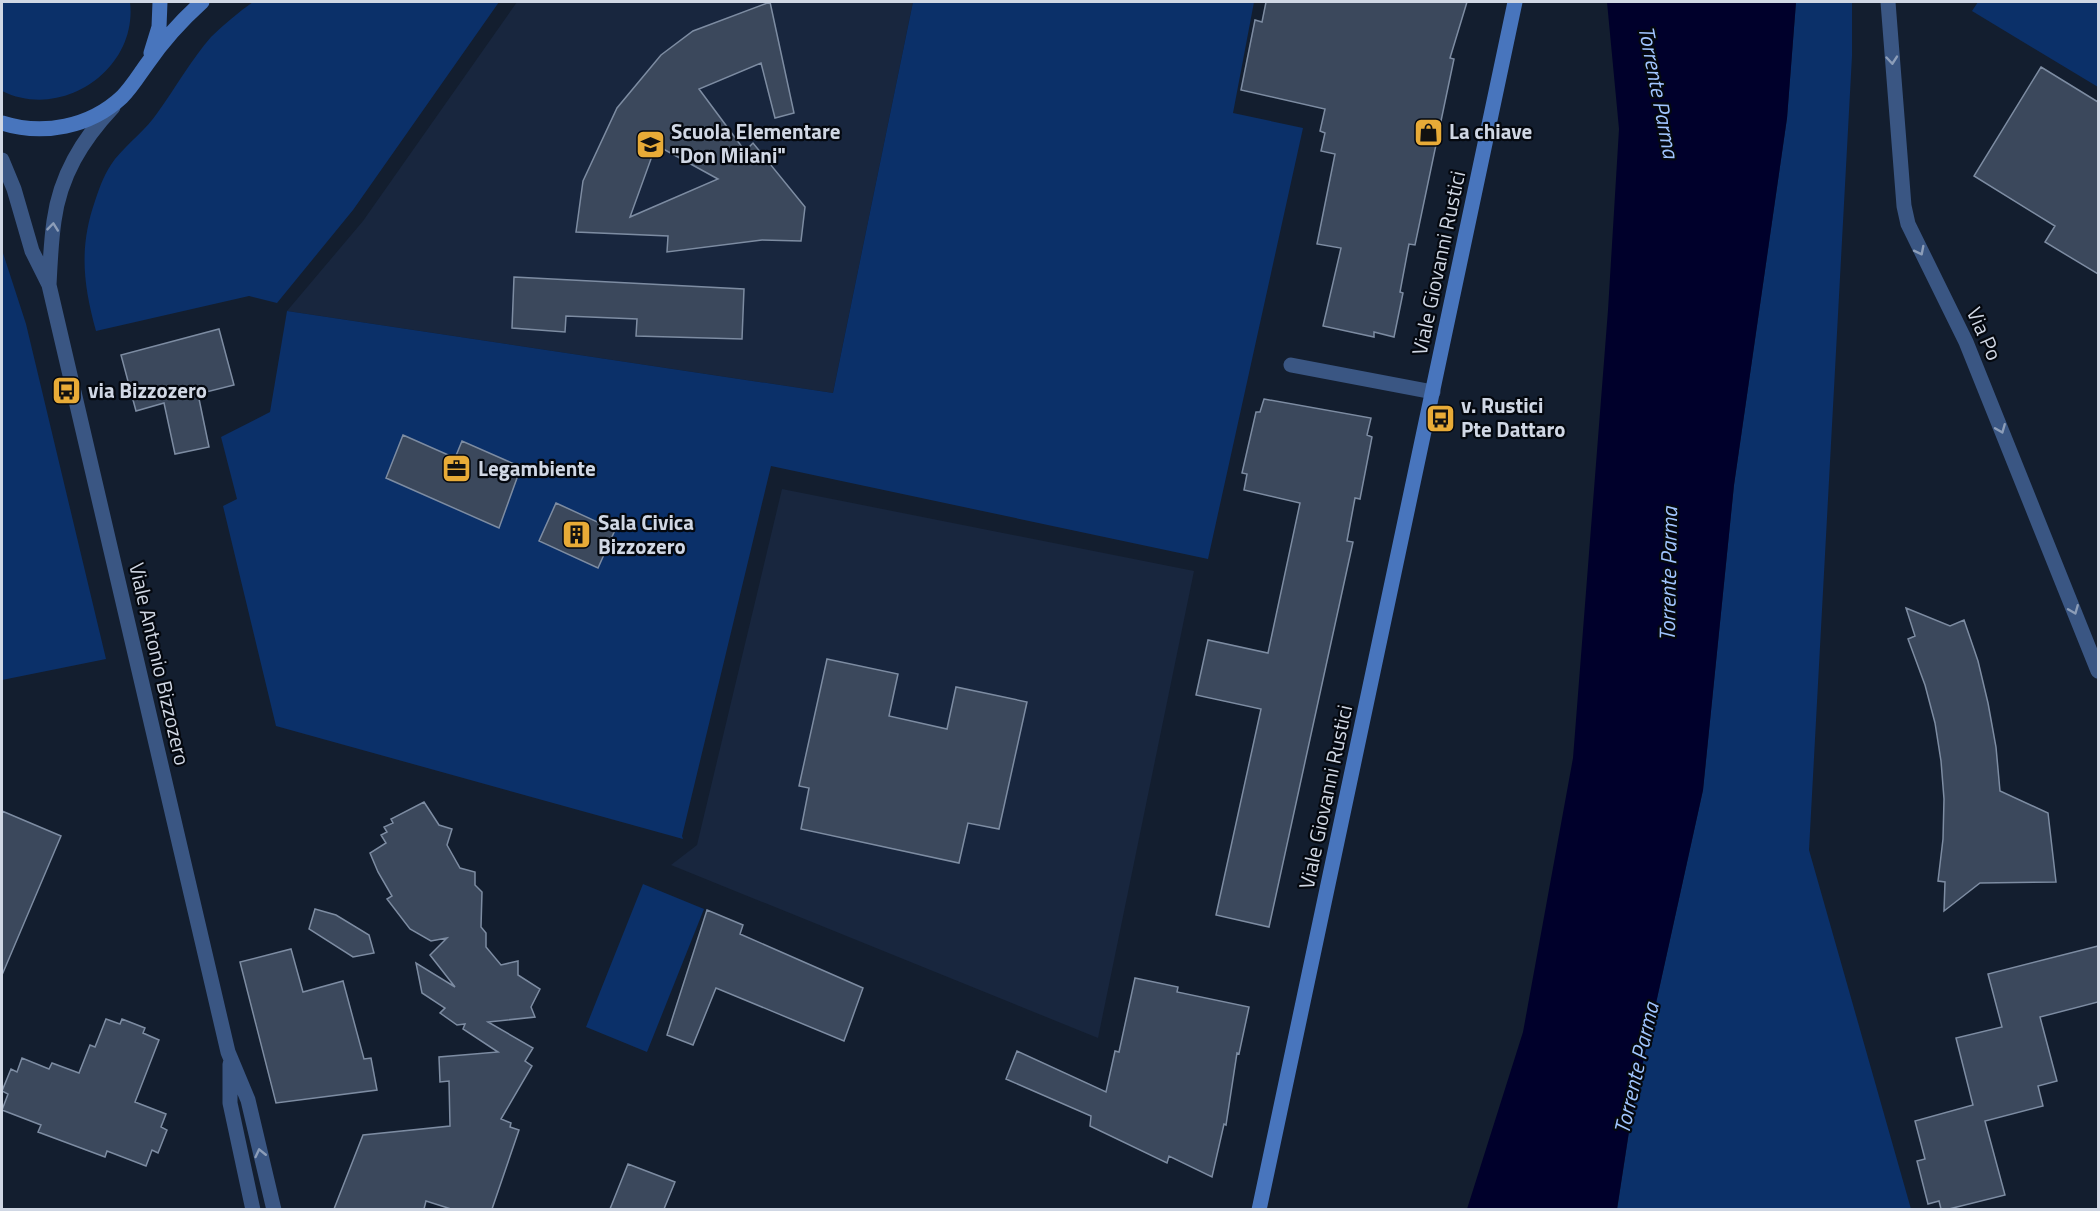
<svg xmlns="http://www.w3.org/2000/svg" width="2100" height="1211" font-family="'Titillium Web',sans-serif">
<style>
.built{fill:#18263e}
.green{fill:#0b3069}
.water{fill:#00002b}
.building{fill:#3b485c;stroke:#7d8ca2;stroke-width:1.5;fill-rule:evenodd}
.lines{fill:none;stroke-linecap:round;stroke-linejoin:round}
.street{stroke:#3a5683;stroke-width:15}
.secondary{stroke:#4875bd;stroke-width:15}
.oneway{stroke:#8c9db8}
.labels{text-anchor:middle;stroke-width:4.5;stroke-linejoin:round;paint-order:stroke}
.poi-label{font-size:21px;font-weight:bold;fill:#d0d7e4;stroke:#04080f;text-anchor:start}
.street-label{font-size:21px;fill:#d0d7e4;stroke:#04080f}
.water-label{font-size:22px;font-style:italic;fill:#a1c5ff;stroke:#04080f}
</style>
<rect width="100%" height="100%" fill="#131e2f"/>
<path class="built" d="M517,2H913L833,393L287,311L363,221Z
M782,489L1194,571L1098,1038L671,865L697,845Z"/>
<path class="green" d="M2,2H130C138,69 63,121 2,91Z
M253,2H499L353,210L277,303L249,296L96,331C83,284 79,247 95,201C100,186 105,172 115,159C128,143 146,130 158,112C176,87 191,60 211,37C224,24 239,12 253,2Z
M913,2H1254L1233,113L1303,128L1208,559L771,466L682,836L683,839L276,726L223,506L237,499L221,437L270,412L287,311L833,393Z
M1796,2H1852V56L1809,850L1911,1209L1617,1210L1632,1112L1703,790L1734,485L1787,118Z
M1978,2H2098V87L1972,11Z
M2,250L26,324L106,659L2,680Z
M643,884L704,909L647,1052L586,1027Z"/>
<path class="water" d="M1607,2H1796L1787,118L1734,485L1703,790L1632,1112L1617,1209H1467L1523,1032L1573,758L1608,310L1619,129Z"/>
<path class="building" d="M770,2L794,113L775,118L761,63L699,89L745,151L753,143L805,207L801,241L762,240L667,252L668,236L576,232L583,181L617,108L661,55L693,31ZM656,145L718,179L630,217Z
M1266,2H1467L1450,58L1454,59L1415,245L1409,244L1400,292L1403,293L1394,337L1374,332V337L1323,326L1341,248L1317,244L1335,154L1321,151L1325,133L1320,131L1325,109L1241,90L1255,20L1262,22Z
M2041,67L2098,102V274L2045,242L2055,226L1974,176Z
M514,277L744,289L742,339L636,336L637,319L566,316L565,332L512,328Z
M219,329L234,385L198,394L209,447L175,454L164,403L136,411L121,355Z
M1264,399L1371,418L1367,435L1372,437L1360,499L1355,498L1347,541L1353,542L1269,927L1216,915L1261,709L1196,695L1208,640L1268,653L1300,503L1244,490L1247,474L1242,473L1256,412H1260Z
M403,435L455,458L462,441L521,467L499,528L386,478Z
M556,503L615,530L598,568L539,541Z
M1906,608L1950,626L1964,620L1978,661L1988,703L1996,747L2000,791L2048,813L2056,882L1980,883L1944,911L1945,882L1938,881L1943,839L1944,799L1941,761L1935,723L1925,685L1908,639L1915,636Z
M827,659L898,674L889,716L947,729L956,687L1027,702L999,829L968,823L959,863L801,829L809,788L799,786Z
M424,802L439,825L452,829L447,845L460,868L475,872V885L482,892L481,927L486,933V947L501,965L518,961V975L540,989L531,1007L535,1017L488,1022L533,1048L525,1061L532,1066L501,1119L511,1123L510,1127L519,1130L492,1209H451L426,1201L424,1209H334L363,1135L450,1126L449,1081L440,1082L439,1057L498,1052L463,1029L465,1024L457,1025L440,1013L445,1008L422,993L416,963L455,987L430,955L447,938L431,941L410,929L387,899L392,896L378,872L370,853L386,843L381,835L387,832L384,827L393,823L391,819Z
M2,811L61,836L2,975Z
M315,909L336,915L369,935L374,953L353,957L309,929Z
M707,910L743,925L740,934L863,988L844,1041L716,988L693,1045L667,1035Z
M2098,946V1002L2040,1017L2057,1081L2038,1086L2043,1106L1985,1121L2005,1195L1949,1209H1941L1939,1201L1928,1204L1917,1161L1925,1159L1915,1121L1973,1105L1956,1038L2002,1027L1988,974Z
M291,949L303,992L343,981L364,1059L371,1058L377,1090L276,1103L240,962Z
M1135,978L1178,987L1177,992L1249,1007L1239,1054L1237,1053L1226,1125L1224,1124L1212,1177L1169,1156L1167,1163L1090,1126L1091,1116L1006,1079L1017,1051L1106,1092L1115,1051L1119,1052Z
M106,1019L120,1024L122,1019L145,1028L143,1033L159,1040L135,1102L166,1114L161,1127L167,1130L158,1153L152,1150L146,1166L107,1151L105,1157L38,1132L41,1125L2,1110L8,1094L2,1091L11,1069L17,1072L22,1058L49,1069L52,1063L79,1073L90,1045L95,1047Z
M628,1164L675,1182L664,1209H610Z"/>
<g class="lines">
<path class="street" d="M1888,2L1904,206L1908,224L1966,342L2098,671
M2,160L14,189L32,251L49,285L228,1052L248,1100L274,1210
M49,285C50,264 51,242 54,221C60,176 82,140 113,107
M1291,365L1433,392
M230,1064V1103L253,1210"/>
<path class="secondary" d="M151,53L159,27L160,2
M2,123C43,136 90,127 122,97C132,87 139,75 147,64C163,41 182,20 202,2
M1259,1210L1515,2"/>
</g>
<defs><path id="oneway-chevron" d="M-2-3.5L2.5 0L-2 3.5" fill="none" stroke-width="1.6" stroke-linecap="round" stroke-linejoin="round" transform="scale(1.5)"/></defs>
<g class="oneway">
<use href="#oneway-chevron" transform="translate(1892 60) rotate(85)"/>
<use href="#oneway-chevron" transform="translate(53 227) rotate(-84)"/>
<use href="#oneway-chevron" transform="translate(1920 251) rotate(63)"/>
<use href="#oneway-chevron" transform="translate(2001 429) rotate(68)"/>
<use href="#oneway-chevron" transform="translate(2074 610) rotate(68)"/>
<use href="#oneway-chevron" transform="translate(260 1153) rotate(-103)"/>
</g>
<defs>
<symbol id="shop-square" viewBox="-11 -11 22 22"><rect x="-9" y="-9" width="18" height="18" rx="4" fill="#e8ab37" stroke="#04080f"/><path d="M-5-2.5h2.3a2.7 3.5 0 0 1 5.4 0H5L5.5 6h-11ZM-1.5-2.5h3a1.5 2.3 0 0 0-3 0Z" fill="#111"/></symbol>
<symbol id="school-square" viewBox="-11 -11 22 22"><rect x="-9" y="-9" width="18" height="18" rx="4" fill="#e8ab37" stroke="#04080f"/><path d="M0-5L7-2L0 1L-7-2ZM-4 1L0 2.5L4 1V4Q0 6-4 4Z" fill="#111"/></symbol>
<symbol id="bus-square" viewBox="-11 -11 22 22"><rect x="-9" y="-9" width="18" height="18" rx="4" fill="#e8ab37" stroke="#04080f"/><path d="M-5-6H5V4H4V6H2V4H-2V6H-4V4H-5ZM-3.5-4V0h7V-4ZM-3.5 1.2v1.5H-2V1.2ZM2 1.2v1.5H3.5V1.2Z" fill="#111"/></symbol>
<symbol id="office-square" viewBox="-11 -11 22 22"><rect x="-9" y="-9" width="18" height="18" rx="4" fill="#e8ab37" stroke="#04080f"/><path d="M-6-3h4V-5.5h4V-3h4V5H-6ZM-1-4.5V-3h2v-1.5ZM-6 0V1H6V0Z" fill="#111"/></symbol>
<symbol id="building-square" viewBox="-11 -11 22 22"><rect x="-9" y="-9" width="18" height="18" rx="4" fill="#e8ab37" stroke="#04080f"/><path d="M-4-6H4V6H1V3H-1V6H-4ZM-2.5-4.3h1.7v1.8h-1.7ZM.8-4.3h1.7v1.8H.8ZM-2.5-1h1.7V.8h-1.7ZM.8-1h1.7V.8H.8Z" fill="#111"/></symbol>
</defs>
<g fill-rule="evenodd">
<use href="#shop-square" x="1412" y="116" width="33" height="33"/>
<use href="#school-square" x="634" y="128" width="33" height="33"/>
<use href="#bus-square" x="50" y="374" width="33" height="33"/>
<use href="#bus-square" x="1424" y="402" width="33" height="33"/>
<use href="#office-square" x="440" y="452" width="33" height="33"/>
<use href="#building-square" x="560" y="518" width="33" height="33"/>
</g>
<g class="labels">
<g class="poi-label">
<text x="671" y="139">Scuola Elementare<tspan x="671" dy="24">"Don Milani"</tspan></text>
<text x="1449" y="139">La chiave</text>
<text x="88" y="398">via Bizzozero</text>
<text x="1461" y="413">v. Rustici<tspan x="1461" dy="24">Pte Dattaro</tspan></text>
<text x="478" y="476">Legambiente</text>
<text x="598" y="530">Sala Civica<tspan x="598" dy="24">Bizzozero</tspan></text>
</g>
<g class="street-label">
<text transform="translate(1439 263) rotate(-78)" y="7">Viale Giovanni Rustici</text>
<text transform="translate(1984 334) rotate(66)" y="7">Via Po</text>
<text transform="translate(159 664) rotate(77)" y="7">Viale Antonio Bizzozero</text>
<text transform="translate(1326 797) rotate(-78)" y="7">Viale Giovanni Rustici</text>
</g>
<g class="water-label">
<text transform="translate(1659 92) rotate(79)" y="8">Torrente Parma</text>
<text transform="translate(1668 574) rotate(-89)" y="8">Torrente Parma</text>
<text transform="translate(1636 1068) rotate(-77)" y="8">Torrente Parma</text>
</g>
</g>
<rect width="2100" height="1211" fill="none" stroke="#d0d7e4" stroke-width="6"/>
</svg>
